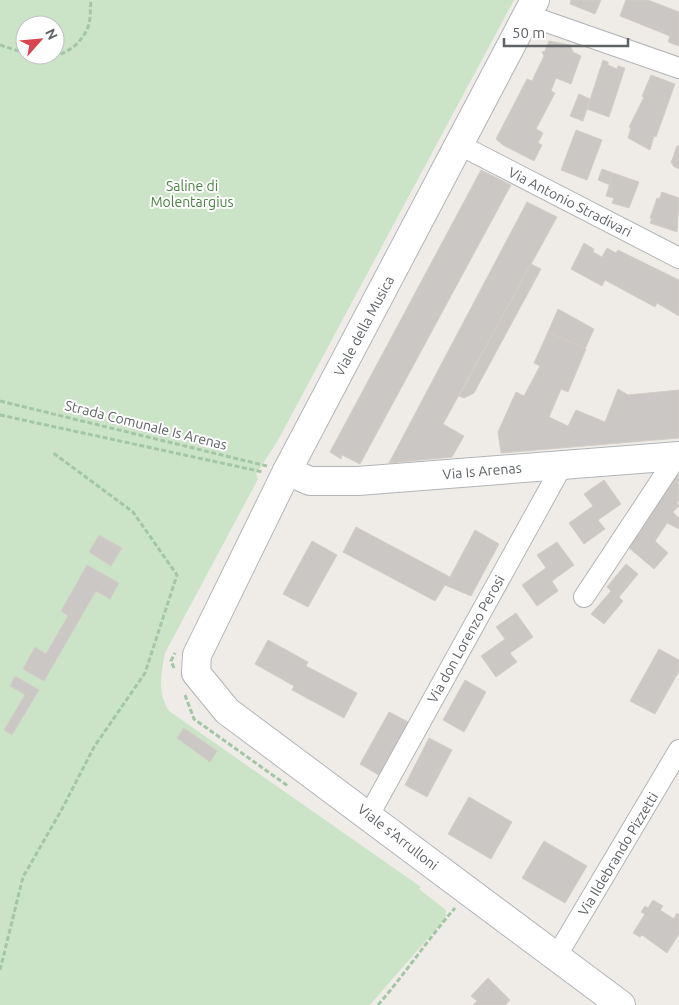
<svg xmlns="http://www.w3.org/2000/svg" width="679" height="1005" viewBox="0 0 679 1005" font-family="Ubuntu,sans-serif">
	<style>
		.green { fill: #cbe4c7; fill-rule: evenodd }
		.building { fill: #cbc7c4; stroke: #d3cdc6 }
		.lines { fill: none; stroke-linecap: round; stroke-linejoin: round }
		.street-casing { stroke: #b2b5b8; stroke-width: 22 }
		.secondary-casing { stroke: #b1b5b8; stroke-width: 30 }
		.path { stroke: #a2c6a6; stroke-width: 3; stroke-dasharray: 5 2.5; stroke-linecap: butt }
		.street { stroke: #fff; stroke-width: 20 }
		.secondary { stroke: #fff; stroke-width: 28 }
		.labels { text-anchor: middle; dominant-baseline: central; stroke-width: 4; stroke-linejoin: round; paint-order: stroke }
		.park-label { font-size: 14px; fill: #47843f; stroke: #fff }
		.street-label { font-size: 14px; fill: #5f6366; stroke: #fff }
	</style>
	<rect width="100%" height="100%" fill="#efece7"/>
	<!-- green -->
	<path class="green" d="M0,0H514L277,442L256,474L258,479L165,653C161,674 157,692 169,711L421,887L419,889L446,910V916L442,922L370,1005H0ZM25,25H55V55H25Z"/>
	<!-- building -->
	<g class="building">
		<polygon points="571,0 601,0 595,14 570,4"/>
		<polygon points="626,0 648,0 679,12 679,46 668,42 670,36 620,16"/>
		<polygon points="549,41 570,45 573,52 581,56 571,84 556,78 551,91 555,93 536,129 543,133 538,143 542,145 534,161 503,145 496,139 527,79 532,81 544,56 542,52 545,51"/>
		<polygon points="603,60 608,62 608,65 617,69 618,66 625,68 609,117 587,109"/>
		<polygon points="651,75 675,84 656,137 654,136 650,150 628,138 631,128 629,127 644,97 642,96"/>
		<polygon points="579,94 590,99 583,121 570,116"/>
		<polygon points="576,130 602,140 587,180 561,170"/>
		<polygon points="677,146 679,146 679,169 673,166 673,164 671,163"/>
		<polygon points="602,169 613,173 610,185 598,180"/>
		<polygon points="481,170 511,185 360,464 342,455 341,459 330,452"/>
		<polygon points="613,173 639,182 629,208 612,203 614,198 606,196"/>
		<polygon points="662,192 679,198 677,232 650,223 652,219 650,218 657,198 659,199"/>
		<polygon points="527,202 557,217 443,424 464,436 452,457 389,463"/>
		<polygon points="584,243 594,249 593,252 602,257 607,248 616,253 618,250 679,280 679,316 657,303 655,307 605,280 602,286 571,269"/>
		<polygon points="531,264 541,269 474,393 464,398 459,396"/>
		<polygon points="558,309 594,329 585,349 548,332"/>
		<polygon points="548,332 586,349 568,392 561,389 549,417 568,426 576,410 605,422 618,389 628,395 679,390 679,438 501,453 498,432 516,392 524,396 540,366 534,363"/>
		<polygon points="678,473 679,500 677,503 679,506 673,512 679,518 679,529 667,523 655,541 668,553 654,569 628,547 642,530 639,528 653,511 651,509 665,493 663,490"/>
		<polygon points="604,480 621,504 598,520 605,529 584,544 569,523 593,506 584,494"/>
		<polygon points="356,527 450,577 475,530 499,544 471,596 445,585 435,601 343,552"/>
		<polygon points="99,535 122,548 111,566 89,552"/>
		<polygon points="312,541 337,555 308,607 283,594"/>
		<polygon points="557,542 574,565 552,581 558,591 537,606 522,585 546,568 537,555"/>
		<polygon points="626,564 638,574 619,597 623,601 604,624 591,614 611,591 607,587"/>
		<polygon points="87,565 119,583 110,599 96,591 44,681 23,669 35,647 46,654 68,616 61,611"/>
		<polygon points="516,613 533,637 510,653 517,662 496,677 481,656 505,639 496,627"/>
		<polygon points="268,640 308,662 306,666 357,693 344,718 292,690 294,686 255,664"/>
		<polygon points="659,649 679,660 679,671 655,714 630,701"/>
		<polygon points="15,676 39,690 12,735 4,730 25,695 10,686"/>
		<polygon points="465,680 486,692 464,732 443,720"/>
		<polygon points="389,712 412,724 382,777 360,764"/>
		<polygon points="184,728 217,751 210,762 177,738"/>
		<polygon points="429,738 452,750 427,797 405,785"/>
		<polygon points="469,797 512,822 491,859 448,834"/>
		<polygon points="544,841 587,866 565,903 522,878"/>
		<polygon points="653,900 663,906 660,910 674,919 677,913 679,915 679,934 667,953 642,935 640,937 633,933 645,914 641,912 645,906 648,908"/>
		<polygon points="488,978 510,1000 505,1005 473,1005 477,1001 471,996"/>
	</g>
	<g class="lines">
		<defs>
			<g id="street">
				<polyline points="527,15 679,68"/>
				<polyline points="460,145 679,258"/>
				<polyline points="584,597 677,456"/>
				<polyline points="369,815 563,464"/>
				<polyline points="556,957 679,750"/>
			</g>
			<g id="secondary">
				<polyline points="535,0 287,471 197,655 196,673 227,711 621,1005"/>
				<polyline points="287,471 310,481 358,481 679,456"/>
			</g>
		</defs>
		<!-- street casing -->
		<use href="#street" class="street-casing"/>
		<!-- secondary casing -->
		<use href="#secondary" class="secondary-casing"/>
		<!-- path -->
		<g class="path">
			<polyline points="0,45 25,53"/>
			<path d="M31,55C54,62 79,50 88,27C91,20 90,8 91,0"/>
			<polyline points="0,401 267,466"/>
			<polyline points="0,415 263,472"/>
			<polyline points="174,668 171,661 175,653"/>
			<polyline points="185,695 194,719 288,786"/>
			<polyline points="0,970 23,877 62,809 94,747 145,673 177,575 133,512 52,452"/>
			<path d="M378,1005C405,974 428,939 455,908"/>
		</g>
		<!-- street -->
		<use href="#street" class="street"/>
		<!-- secondary -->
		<use href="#secondary" class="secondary"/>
	</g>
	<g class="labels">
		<!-- park labels -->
		<g class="park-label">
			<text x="192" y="186">Saline di<tspan x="192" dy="16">Molentargius</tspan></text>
		</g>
		<!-- street labels -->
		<g class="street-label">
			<text transform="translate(570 202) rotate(27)">Via Antonio Stradivari</text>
			<text transform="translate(364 326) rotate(-62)">Viale della Musica</text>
			<text transform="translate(146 425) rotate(14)">Strada Comunale Is Arenas</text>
			<text transform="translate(482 471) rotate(-5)">Via Is Arenas</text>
			<text transform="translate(466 639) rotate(-61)">Via don Lorenzo Perosi</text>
			<text transform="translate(398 837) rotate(38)">Viale s'Arrulloni</text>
			<text transform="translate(618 854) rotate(-59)">Via Ildebrando Pizzetti</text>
		</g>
	</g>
	<!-- north arrow -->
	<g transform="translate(40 40) rotate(63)"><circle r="24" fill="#ffffff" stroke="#bfc1c2"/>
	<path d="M0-4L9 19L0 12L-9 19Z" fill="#d8444f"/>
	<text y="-8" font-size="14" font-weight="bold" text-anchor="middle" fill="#5f6366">N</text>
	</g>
	<!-- scale -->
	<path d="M504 38v8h124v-8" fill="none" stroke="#5f6366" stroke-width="2.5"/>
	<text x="512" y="38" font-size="15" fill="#5f6366" stroke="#ffffff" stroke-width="4" paint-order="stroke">50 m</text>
</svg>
